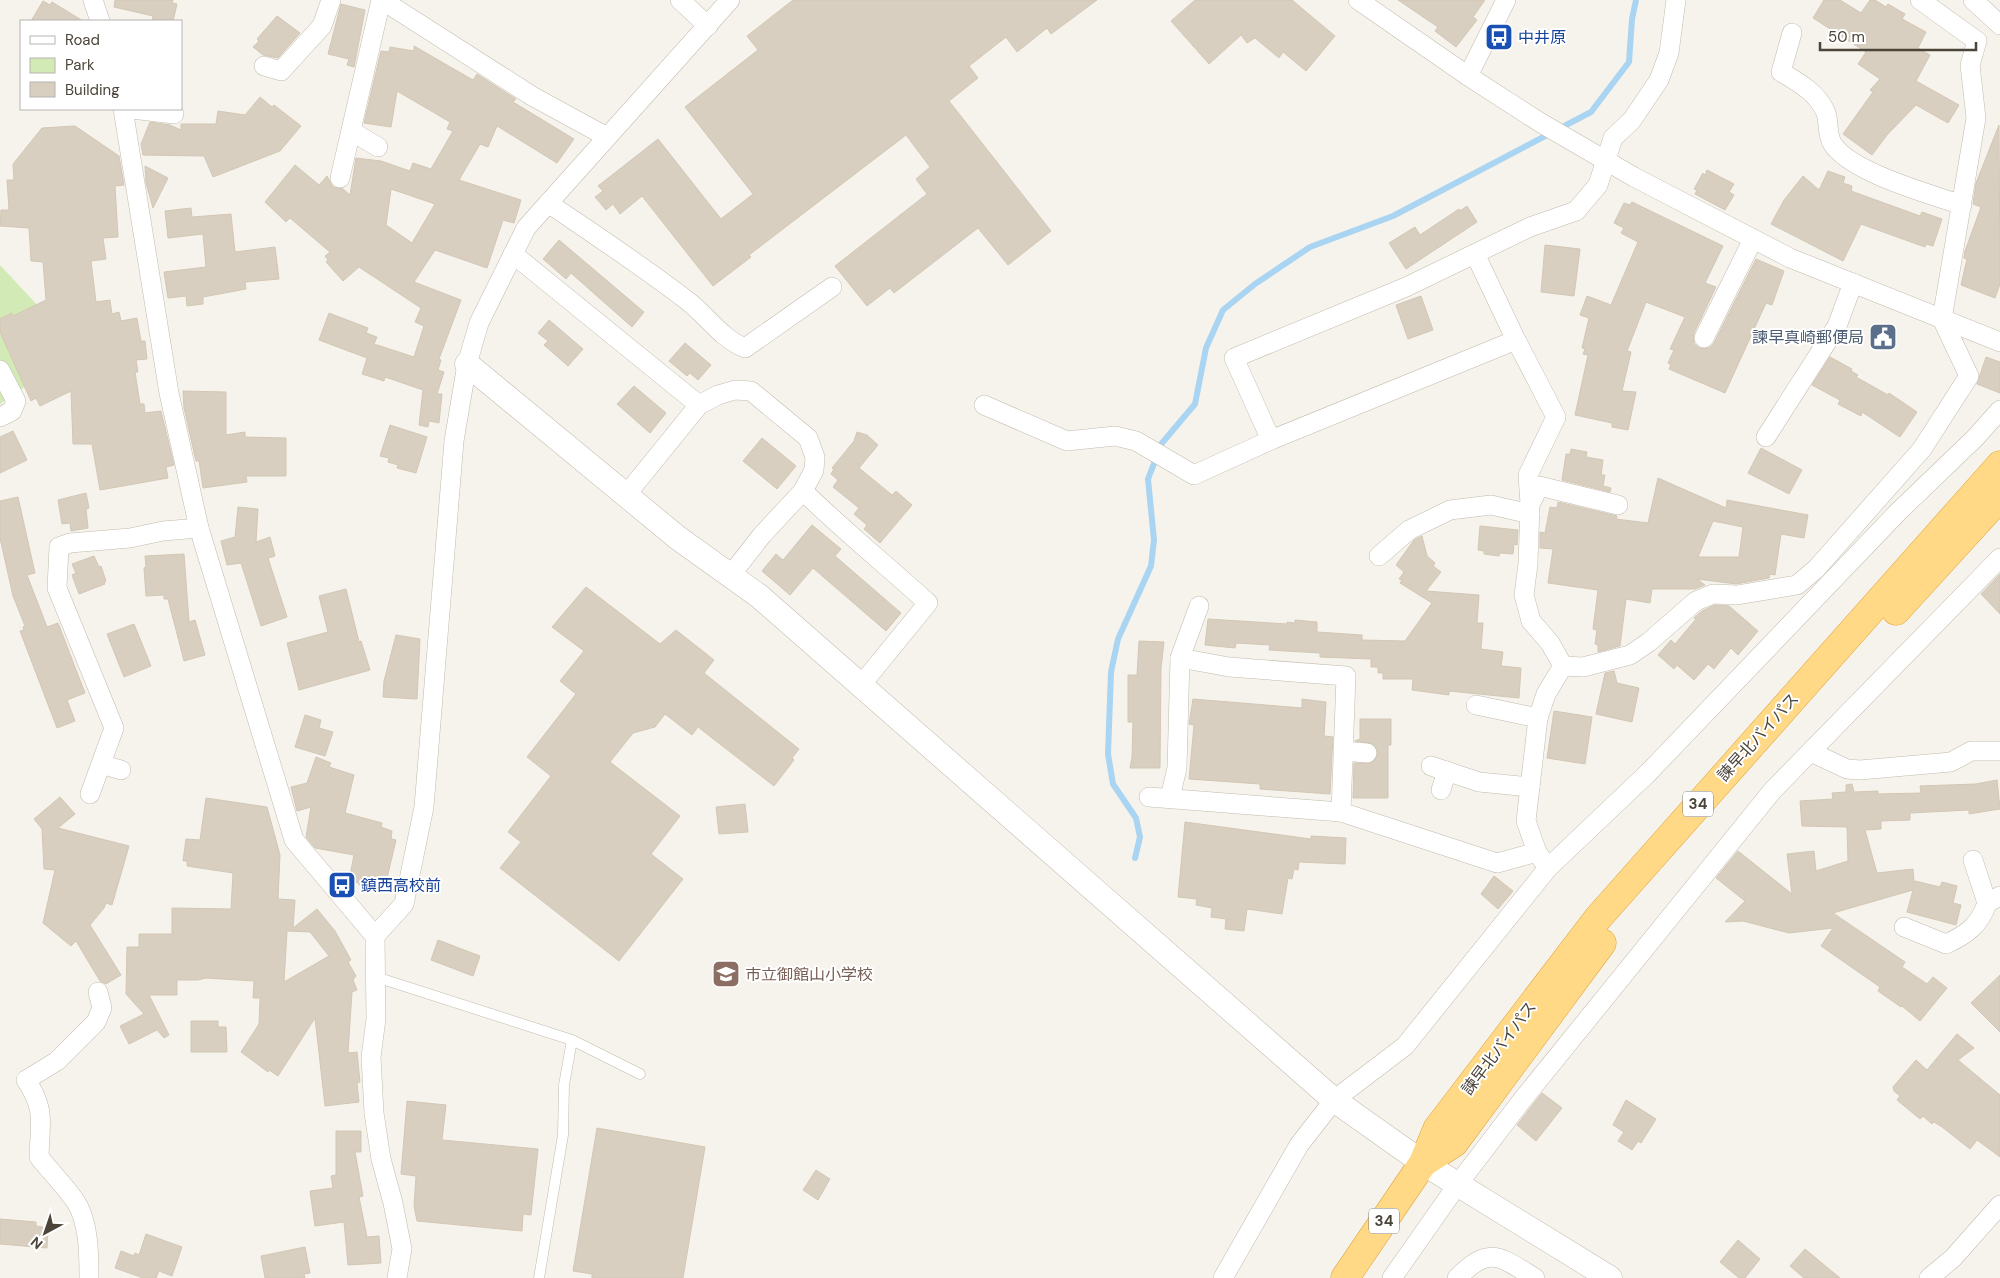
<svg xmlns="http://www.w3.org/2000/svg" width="2000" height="1278" viewBox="0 0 2000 1278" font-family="'DM Sans','Noto Sans JP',sans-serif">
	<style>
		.green { fill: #d2eab5 }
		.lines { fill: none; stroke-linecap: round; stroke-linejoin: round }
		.stream { stroke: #a9d4f2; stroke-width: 6 }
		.building { fill: #d8cfc1; stroke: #d3c7b4; fill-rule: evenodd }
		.service-casing { stroke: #c2bbae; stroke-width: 11 }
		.minor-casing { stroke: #c2bbae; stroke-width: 20 }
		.tertiary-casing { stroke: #c2bbae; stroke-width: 25 }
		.trunk-casing { stroke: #e0a43c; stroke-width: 29 }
		.service { stroke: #fff; stroke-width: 10 }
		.minor { stroke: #fff; stroke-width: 19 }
		.tertiary { stroke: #fff; stroke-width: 24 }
		.trunk { stroke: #ffd985; stroke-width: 28 }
		.labels { text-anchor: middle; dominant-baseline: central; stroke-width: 4; stroke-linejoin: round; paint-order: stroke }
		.shield { fill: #fff; stroke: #817c74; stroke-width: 1 }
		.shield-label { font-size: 15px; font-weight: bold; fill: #4b4439 }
		.transit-label { font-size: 16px; fill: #164399; stroke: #fff; text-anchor: start }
		.service-label { font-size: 16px; fill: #4e5e75; stroke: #fff; text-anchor: end }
		.street-label { font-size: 16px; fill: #4b4439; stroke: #fff }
		.education-label { font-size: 16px; fill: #785e54; stroke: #fff; text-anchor: start }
	</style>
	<rect width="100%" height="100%" fill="#f6f3ec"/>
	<!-- green -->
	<polygon class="green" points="0,265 53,322 42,375 0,404"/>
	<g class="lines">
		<!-- stream -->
		<polyline class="stream" points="1135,858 1140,837 1136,818 1113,784 1108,754 1111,672 1118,639 1151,566 1154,540 1148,479 1162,443 1195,404 1206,348 1223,310 1255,284 1310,247 1393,216 1591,112 1629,62 1632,19 1636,0"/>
	</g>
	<!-- building -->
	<g class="building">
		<polygon points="115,0 173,0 172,3 177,4 173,21 152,21 153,16 114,7"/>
		<polygon points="793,0 1097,0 1051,34 1047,28 1017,52 1006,37 969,66 978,78 949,101 1051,231 1008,265 978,228 894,293 890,288 867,306 835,266 927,194 916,179 930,167 906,135 749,255 751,257 713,286 642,196 620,214 613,204 606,210 595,197 603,191 598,186 658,139 721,219 753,194 685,107 758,50 747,36"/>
		<polygon points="1195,0 1292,0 1335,36 1306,71 1283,52 1279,58 1255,38 1247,43 1241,35 1209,64 1171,21"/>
		<polygon points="1398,0 1485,0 1473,17 1477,20 1456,47 1435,31 1438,27"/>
		<polygon points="1824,0 1840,0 1861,13 1870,0 1875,0 1886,7 1888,4 1905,14 1902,19 1926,32 1918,48 1930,55 1916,81 1959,105 1948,123 1916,105 1887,135 1872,155 1843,134 1873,92 1870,90 1880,79 1858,64 1866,52 1813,18"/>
		<polygon points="43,1 50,5 52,2 83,21 31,21"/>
		<polygon points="341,4 365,10 354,67 347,65 349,59 328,54"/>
		<polygon points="277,16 300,33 278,58 263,55 253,47 259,41 257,39"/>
		<path d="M414,46L473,80L477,74L516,99L513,102L574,139L557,163L497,126L488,147L480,144L459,180L521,200L514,223L503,220L487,268L435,250L414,282L461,300L439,359L441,360L438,370L444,372L437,394H442L439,423L429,421L428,427L419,425L423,390L385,377L384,381L362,374L367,358L319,340L329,313L368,328L366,333L377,337L374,344L414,357L424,326L415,322L421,308L359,267L343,281L326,262L328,260L325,256L330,252L290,218L286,222L265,202L295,165L319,185L327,176L333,187L343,189L350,195L356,158L381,161L410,171L413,163L431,169L453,131L447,129L450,122L397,91L391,127L364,123L381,51L389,52L390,47L414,51ZM391,189L435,204L412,243L386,225Z"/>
		<polygon points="260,97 272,107 274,105 301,126 280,151 213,177 204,156 143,155 141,144 150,122 170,125 181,130 181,124 216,124 218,111 245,115"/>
		<polygon points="1999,125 2000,284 1995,298 1961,285 1967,259 1964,258 1965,251 1981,207 1973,204 1976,183"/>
		<polygon points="75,126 119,156 124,185 115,186 118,237 103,238 106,259 91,261 96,302 110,300 112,314 119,312 121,321 137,318 141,341 145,341 147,359 136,360 138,372 135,372 140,404 144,404 145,413 161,411 174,465 166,467 168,478 100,490 92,444 73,444 71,391 40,406 36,398 31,401 0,332 0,319 12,313 13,316 46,300 43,262 31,261 29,228 0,226 1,210 9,210 7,180 14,180 13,164 42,128"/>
		<polygon points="145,166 168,178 153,208 146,183"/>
		<polygon points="1707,170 1734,184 1729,192 1734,195 1725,210 1695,194 1697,190 1694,189 1703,173 1705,175"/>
		<polygon points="1828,171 1845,177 1843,183 1852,186 1851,191 1920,216 1922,212 1942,219 1933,246 1926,244 1925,247 1861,224 1843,261 1771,224 1784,200 1803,176 1819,190"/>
		<polygon points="1632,202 1723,246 1705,283 1716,287 1694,333 1694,344 1699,348 1710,348 1714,343 1756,259 1784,271 1772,305 1766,303 1725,393 1669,369 1671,365 1668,363 1674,350 1670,349 1685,317 1646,302 1627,351 1631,352 1622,391 1636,392 1628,430 1612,427 1612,423 1575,415 1588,355 1583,354 1585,349 1582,348 1589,318 1580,315 1587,296 1611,305 1638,242 1621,233 1624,228 1614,223 1624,203 1630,205"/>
		<polygon points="1467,206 1477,222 1406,269 1389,243 1415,227 1420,235 1459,209 1460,211"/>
		<polygon points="191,208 192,217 231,214 235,252 275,247 279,279 245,282 246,289 203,297 203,304 187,306 186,296 168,298 164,272 206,267 203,234 168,238 165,211"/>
		<polygon points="559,240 644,312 632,327 571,273 566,279 543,259"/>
		<polygon points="1545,245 1580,249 1574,296 1541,292"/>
		<polygon points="1421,296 1433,330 1408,339 1396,305"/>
		<polygon points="549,320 583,349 568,366 544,345 548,341 538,333"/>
		<polygon points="685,343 711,365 698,380 690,373 687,376 669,361"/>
		<polygon points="1830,357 1852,369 1851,371 1858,375 1856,377 1888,395 1889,393 1917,412 1900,437 1862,412 1861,416 1838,404 1840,400 1812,385"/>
		<polygon points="1986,357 2000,362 2000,393 1977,384"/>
		<polygon points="634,386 666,413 650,433 617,404"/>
		<polygon points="183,391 226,392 226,435 245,432 245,437 286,438 286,476 246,476 247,482 203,488 199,461 196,461 184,408"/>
		<polygon points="390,425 427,437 416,473 397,468 398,465 388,462 389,458 380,456"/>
		<polygon points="13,431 27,460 0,473 0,437"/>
		<polygon points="857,432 867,435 878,445 859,468 892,495 896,491 912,505 880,543 864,529 867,525 854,514 859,508 833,487 838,480 831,474 834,469 832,468 854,441"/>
		<polygon points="762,438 796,466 777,489 743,461"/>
		<polygon points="1761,448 1802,470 1789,494 1748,473"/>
		<polygon points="1571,449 1587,452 1586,457 1603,460 1601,475 1605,475 1603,486 1611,488 1610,492 1562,480 1566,454 1570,454"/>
		<path d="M1658,478L1726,508L1727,500L1808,515L1804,538L1781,534L1775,575L1770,574L1769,578L1736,584L1697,579L1705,585L1695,589H1652L1650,603L1626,599L1620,646L1598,652V645L1595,644L1597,630L1593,629L1598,590L1548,583L1553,549L1540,548V532L1545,533L1550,507L1557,508L1558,502L1617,516L1616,519L1648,523ZM1713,521L1743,527L1739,557H1698Z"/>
		<polygon points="86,493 89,508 86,509 88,528 71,531 70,523 62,524 58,500"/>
		<polygon points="18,497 35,573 27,575 47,627 58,623 85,693 67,700 75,721 57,728 20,631 24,630 23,627 25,626 13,596 0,538 0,501"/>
		<polygon points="238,507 258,509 256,542 270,537 275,556 268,558 287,617 261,626 241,563 227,565 221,541 235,537"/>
		<polygon points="812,525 841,549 835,556 901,613 886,631 813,568 790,595 762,571 776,554 783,560"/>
		<polygon points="1480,526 1518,530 1517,545 1514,544 1513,554 1500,553 1499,556 1484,554 1484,551 1478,550"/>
		<polygon points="1422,536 1427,556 1435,563 1433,566 1441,572 1426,591 1479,595 1477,623 1483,623 1481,649 1503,652 1501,666 1521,668 1519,698 1449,691 1449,695 1412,690 1413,679 1383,679 1383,673 1378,673 1378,667 1371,667 1371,659 1320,657 1320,653 1269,650 1270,645 1236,643 1235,648 1205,645 1208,619 1287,624 1287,622 1295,623 1295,620 1317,622 1317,632 1362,635 1362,640 1405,641 1432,603 1400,583 1402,580 1399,579 1404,572 1396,565 1414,540"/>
		<polygon points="184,554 189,622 195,620 205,655 184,661 168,599 164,599 164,595 146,596 144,568 146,567 145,556"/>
		<polygon points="94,556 99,567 101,566 106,581 104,582 105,584 79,594 72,575 76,573 72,564"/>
		<polygon points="2000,574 2000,614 1981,594"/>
		<polygon points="586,587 660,644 676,630 714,660 704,673 799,749 792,758 794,760 774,786 698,727 692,735 665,714 655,727 633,733 610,762 680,816 651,854 683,879 619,961 500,868 521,842 508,832 551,776 527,757 576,694 560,681 584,651 552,627"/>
		<polygon points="346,589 359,642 361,641 370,670 299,690 287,643 328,632 319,596"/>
		<polygon points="1715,605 1729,606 1758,631 1738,655 1731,648 1714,669 1708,664 1694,680 1677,665 1674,669 1658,655 1671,640 1675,644 1696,619 1694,618 1702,611"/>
		<polygon points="134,624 151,666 124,677 107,634"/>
		<polygon points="396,635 420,639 417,699 383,697 384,681"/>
		<polygon points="1139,641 1164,642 1161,668 1160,768 1130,768 1132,757 1133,722 1128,722 1128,675 1137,675"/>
		<polygon points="1614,671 1617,683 1639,688 1632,722 1596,714 1605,673"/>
		<polygon points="1193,699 1302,708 1302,699 1326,702 1324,736 1333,737 1330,794 1260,789 1260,784 1189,779 1194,725 1189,724"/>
		<polygon points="1554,711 1592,717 1585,764 1547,758"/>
		<polygon points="305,715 321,720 319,728 333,732 325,756 295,747"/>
		<polygon points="1360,719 1391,719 1391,745 1388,745 1388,798 1353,798 1354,763 1371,763 1378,754 1373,744 1355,741 1360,739"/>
		<polygon points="316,757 331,763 329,767 354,775 345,813 382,823 381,827 392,831 391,839 396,840 384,891 359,885 359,883 349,880 354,855 315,848 306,837 311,807 297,811 291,787 307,783"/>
		<polygon points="1997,780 2000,809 1969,814 1969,810 1910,813 1910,820 1881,821 1881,829 1865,830 1877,873 1913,869 1914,883 1915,881 1940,887 1942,882 1957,886 1953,903 1961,905 1956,925 1907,912 1913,890 1833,913 1905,962 1902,967 1927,984 1933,977 1947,988 1920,1021 1902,1006 1901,1007 1878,991 1880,987 1821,946 1833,928 1789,933 1743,921 1725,922 1745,901 1716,878 1738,851 1792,894 1787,854 1814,851 1816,871 1848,861 1847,827 1802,826 1800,801 1833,799 1832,793 1846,792 1846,785 1852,784 1854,792 1878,791 1878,794 1921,793 1920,786 1976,784"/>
		<polygon points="60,797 75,814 58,828 129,846 112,905 106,903 104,908 90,925 121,975 106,984 100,981 76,941 71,946 43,923 55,870 44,869 42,829 34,819"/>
		<path d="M206,798L267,807L280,855L278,899L295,900L293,928L317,909L335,931L351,960L348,962L356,976L353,980L357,990L352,992L348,1053L357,1052L360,1082L357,1083L359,1102L325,1106L315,1018L278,1076L269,1070L268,1072L241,1052L259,1024L260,998H253L254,981L206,978L198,980H177V995H149L169,1035L164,1038L157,1030L129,1044L120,1026L144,1014L126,994L127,947H139V934H172V908L231,909L233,873L187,866V861H183L186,839L200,840ZM287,931L310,932L329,956L284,982Z"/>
		<polygon points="745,804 748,832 719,834 716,807"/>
		<polygon points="1185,822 1311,839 1311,836 1346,838 1345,864 1299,862 1298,870 1294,869 1292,879 1288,878 1282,914 1247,909 1244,931 1225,929 1226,919 1211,917 1212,908 1196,905 1197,899 1178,897"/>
		<polygon points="1494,876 1513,891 1498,909 1481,894"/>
		<polygon points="438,940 480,956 473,976 431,960"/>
		<polygon points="2000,975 2000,1032 1971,1003"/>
		<polygon points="191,1021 218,1021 218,1027 226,1027 227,1052 191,1052"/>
		<polygon points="1957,1034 1974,1048 1958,1060 2000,1095 2000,1157 1977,1140 1970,1149 1942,1127 1934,1122 1932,1124 1923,1116 1920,1119 1897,1100 1900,1096 1894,1091 1893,1087 1916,1060 1927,1070"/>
		<polygon points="1542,1093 1562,1108 1536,1141 1517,1125"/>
		<polygon points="1626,1100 1656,1119 1641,1143 1638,1141 1632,1150 1618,1141 1624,1132 1613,1125"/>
		<polygon points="407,1101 446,1105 442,1140 538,1149 531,1215 523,1214 522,1231 417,1221 414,1206 416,1176 401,1174"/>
		<polygon points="597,1128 705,1147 683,1278 592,1278 592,1274 573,1271"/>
		<polygon points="336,1131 361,1131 361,1152 355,1152 363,1196 359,1197 367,1237 379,1236 381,1263 348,1265 344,1222 315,1226 310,1191 333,1188 331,1176 336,1175"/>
		<polygon points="816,1170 830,1179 818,1200 803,1190"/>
		<polygon points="0,1219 36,1222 36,1226 48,1228 47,1248 0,1244"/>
		<polygon points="146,1234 182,1247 172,1276 159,1271 156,1278 143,1278 115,1268 121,1251 134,1256 135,1253 139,1255"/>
		<polygon points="1738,1240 1760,1259 1745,1278 1739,1278 1720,1262"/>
		<polygon points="305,1247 310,1273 304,1274 305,1278 265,1278 261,1256"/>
		<polygon points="1805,1249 1840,1278 1804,1278 1790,1266"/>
	</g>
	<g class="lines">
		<defs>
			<g id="service">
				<polyline points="376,977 572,1040 640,1074"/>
				<polyline points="539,1278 563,1135 564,1085 572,1040"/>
			</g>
			<g id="minor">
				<polyline points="93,0 100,21"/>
				<polyline points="382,0 532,96 607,137"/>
				<polyline points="680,0 708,26"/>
				<polyline points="1358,0 1468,76 1541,123 1634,177 1790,258 2000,342"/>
				<polyline points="1973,0 2000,25"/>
				<path d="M1792,33L1781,72C1798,82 1818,93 1826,113C1829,122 1827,134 1832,143C1849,172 1930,194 1962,205"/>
				<polyline points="264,66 281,71 322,26 331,0"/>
				<polyline points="1468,76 1506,0"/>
				<polyline points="123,109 169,393 199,528 294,840 375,936 376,1019 371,1057 374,1113 381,1159 393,1203 402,1249 397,1278"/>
				<polyline points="132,109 174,114"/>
				<polyline points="351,131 378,147"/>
				<polyline points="340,178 381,0"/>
				<path d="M548,203C595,235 644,267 689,302C708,317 722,339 745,348L832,287"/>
				<polyline points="513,254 699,405"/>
				<polyline points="1475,254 1516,340 1271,440 1234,358 1406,287 1530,227 1576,211 1598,185 1613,138 1632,120 1659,80 1669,53 1676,0"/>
				<polyline points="1704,338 1753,239"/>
				<polyline points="1516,340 1556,417 1528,475 1530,504"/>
				<polyline points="0,370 16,401 12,411 0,417"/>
				<polyline points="984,405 1067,441 1115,436 1136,441 1194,475 1271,440"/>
				<polyline points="1766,437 1837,326 1853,283"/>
				<polyline points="626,495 699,405 718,395 735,390 751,391 808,438 815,457 814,470 803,491"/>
				<polyline points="1379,556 1409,530 1450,510 1491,505 1530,514"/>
				<path d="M730,576L762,535L803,491C843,530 886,565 928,603L861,685"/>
				<polyline points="1180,658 1229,667 1346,676 1341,812"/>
				<polyline points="1563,666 1583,667 1630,655 1649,642 1696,601 1713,594 1737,595 1797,585 1816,569 1922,449 1969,376 1942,319 1976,118 1970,65 1977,41 1920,0"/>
				<polyline points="1476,705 1538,718"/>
				<polyline points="1343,751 1367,753"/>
				<polyline points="1811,752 1847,769 1860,770 1951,762 1971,751 2000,751"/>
				<polyline points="101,764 121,770"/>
				<polyline points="1431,766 1479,782 1530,787"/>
				<polyline points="1441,790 1447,771"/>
				<polyline points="90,794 114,728 57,588 59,547 70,543 130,538 163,531 199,528"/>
				<polyline points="1149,797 1341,812 1497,863 1537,852 1543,861"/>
				<polyline points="1170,798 1177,768 1180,658 1199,606"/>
				<polyline points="1537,852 1526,821 1538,718 1546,694 1563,666 1550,643 1531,621 1524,595 1528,564 1530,505 1539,486 1618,505"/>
				<polyline points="1973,860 1987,903 2000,896"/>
				<path d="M1904,927L1946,944C1966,935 1980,925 1987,903"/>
				<polyline points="375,936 404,904 424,807 454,441 467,364 479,323 526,228 730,0"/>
				<path d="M89,1278C89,1254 89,1223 76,1202C65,1186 51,1172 39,1157C40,1123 46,1110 26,1080L57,1061L96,1022L102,1008L98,992"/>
				<polyline points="1223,1278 1299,1145 1334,1100 1405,1046 1548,868 1648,773 1898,512 1975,438 2000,410"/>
				<polyline points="1392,1278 1458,1184 1523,1099 1773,790 2000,558"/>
				<path d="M1457,1278C1490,1245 1499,1256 1535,1278"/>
				<polyline points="1929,1278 1953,1258 2000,1205"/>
			</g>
			<polyline id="tertiary" points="467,364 678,538 759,596 1334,1100 1423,1163 1610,1278"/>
			<g id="trunk">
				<polyline points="1896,611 2000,497"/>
				<polyline points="1423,1163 1454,1143 1602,943"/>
				<polyline points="1345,1278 1423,1163 1437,1129 1598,918 2000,465"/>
			</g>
		</defs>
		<!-- service casing -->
		<use href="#service" class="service-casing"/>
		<!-- minor casing -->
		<use href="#minor" class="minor-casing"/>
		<!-- tertiary casing -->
		<use href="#tertiary" class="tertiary-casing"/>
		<!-- trunk casing -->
		<use href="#trunk" class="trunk-casing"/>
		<!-- service -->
		<use href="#service" class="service"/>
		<!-- minor -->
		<use href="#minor" class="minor"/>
		<!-- tertiary -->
		<use href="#tertiary" class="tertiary"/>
		<!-- trunk -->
		<use href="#trunk" class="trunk"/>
	</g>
	<!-- icons -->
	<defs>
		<symbol id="bus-square" viewBox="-11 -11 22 22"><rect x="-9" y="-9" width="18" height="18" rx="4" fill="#1a4fb4" stroke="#fff"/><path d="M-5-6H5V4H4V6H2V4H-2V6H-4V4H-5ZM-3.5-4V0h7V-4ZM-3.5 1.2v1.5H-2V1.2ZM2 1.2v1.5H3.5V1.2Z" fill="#fff"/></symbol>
		<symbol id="civic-square" viewBox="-11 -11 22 22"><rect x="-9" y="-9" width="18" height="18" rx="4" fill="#5c6f8a" stroke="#fff"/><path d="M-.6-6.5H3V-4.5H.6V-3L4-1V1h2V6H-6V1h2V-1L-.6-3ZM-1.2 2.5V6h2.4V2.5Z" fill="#fff"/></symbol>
		<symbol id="school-square" viewBox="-11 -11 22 22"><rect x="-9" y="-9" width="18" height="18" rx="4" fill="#8d6e63" stroke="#fff"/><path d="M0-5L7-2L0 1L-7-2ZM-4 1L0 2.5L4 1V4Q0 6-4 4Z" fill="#fff"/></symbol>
	</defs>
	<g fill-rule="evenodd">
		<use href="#bus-square" x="1483" y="21" width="32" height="32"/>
		<use href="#civic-square" x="1867" y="321" width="32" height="32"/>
		<use href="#bus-square" x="326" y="869" width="32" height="32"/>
		<use href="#school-square" x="710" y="958" width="32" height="32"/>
	</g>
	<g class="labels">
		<!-- shield labels -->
		<g class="shield">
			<rect x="1683" y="791.5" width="30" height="25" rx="4"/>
			<rect x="1369" y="1208.5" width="30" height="25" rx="4"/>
		</g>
		<g class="shield-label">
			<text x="1698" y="804">34</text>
			<text x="1384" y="1221">34</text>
		</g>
		<!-- transit labels -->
		<g class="transit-label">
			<text x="1518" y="37">中井原</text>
			<text x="361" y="885">鎮西高校前</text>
		</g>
		<!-- service labels -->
		<g class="service-label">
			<text x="1864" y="337">諫早真崎郵便局</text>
		</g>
		<!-- street labels -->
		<g class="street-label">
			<text transform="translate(1758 737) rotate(-48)">諫早北バイパス</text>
			<text transform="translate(1499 1048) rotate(-53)">諫早北バイパス</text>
		</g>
		<!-- education labels -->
		<g class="education-label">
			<text x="745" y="974">市立御館山小学校</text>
		</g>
	</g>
	<!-- legend -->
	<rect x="20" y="20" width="162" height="90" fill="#ffffff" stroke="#b7b4b0"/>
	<rect x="30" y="36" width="25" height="8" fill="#ffffff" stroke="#b7b4b0"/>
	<text x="65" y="45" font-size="15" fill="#4b4439">Road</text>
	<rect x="30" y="58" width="25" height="15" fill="#d2eab5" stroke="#b7b4b0"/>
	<text x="65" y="70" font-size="15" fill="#4b4439">Park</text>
	<rect x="30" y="82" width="25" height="15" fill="#d8cfc1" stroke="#b7b4b0"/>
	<text x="65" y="95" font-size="15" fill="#4b4439">Building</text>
	<!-- north arrow -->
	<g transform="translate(45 1233) rotate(220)" stroke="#ffffff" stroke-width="4" paint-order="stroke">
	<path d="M0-4L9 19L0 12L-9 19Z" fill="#4b4439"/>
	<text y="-8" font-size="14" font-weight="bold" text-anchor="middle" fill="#4b4439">N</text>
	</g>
	<!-- scale -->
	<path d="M1820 42v8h156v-8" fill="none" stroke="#4b4439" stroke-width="2.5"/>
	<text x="1828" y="42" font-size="15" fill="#4b4439" stroke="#ffffff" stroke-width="4" paint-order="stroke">50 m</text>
</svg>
